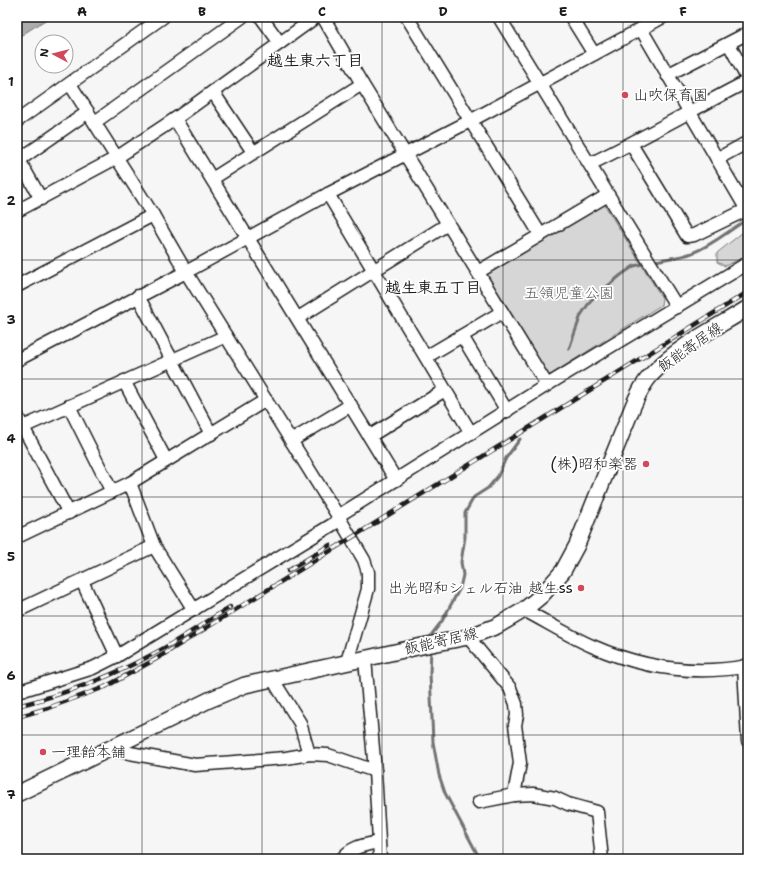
<svg xmlns="http://www.w3.org/2000/svg" width="765" height="876" viewBox="0 0 765 876" font-family="'Shantell Sans','Klee One',sans-serif">
	<style>
		.green { fill: #d6d6d6; stroke: #797979 }
		.water { fill: #acacac; stroke: #727272 }
		.lines { fill: none; stroke-linecap: round; stroke-linejoin: round }
		.stream { stroke: #727272; stroke-width: 3 }
		.minor-casing { stroke: #1c1c1c; stroke-width: 15 }
		.major-casing { stroke: #1c1c1c; stroke-width: 18 }
		.minor { stroke: #fff; stroke-width: 12 }
		.major { stroke: #fff; stroke-width: 15 }
		.rail-casing { stroke: #1c1c1c; stroke-width: 4.5 }
		.rail { stroke: #fff; stroke-width: 3; stroke-dasharray: 9; stroke-linecap: butt }
		.grid { fill: none; stroke: #1c1c1c; stroke-width: 1; stroke-opacity: 0.55 }
		.poi-dot { fill: #d1495b; stroke: #fff; stroke-width: 1.5 }
		.labels { text-anchor: middle; dominant-baseline: central; stroke-width: 3.5; stroke-linejoin: round; paint-order: stroke }
		.poi-label { font-size: 15px; fill: #1c1c1c; stroke: #fff; text-anchor: start }
		.park-label { font-size: 15px; fill: #5d5d5d; stroke: #fff }
		.street-label { font-size: 15px; fill: #1c1c1c; stroke: #fff }
		.neighbourhood-label { font-size: 16px; font-weight: bold; fill: #1c1c1c; stroke: #fff }
		.neatline { fill: none; stroke: #1c1c1c; stroke-width: 1.5 }
		.grid-label { font-size: 13px; text-anchor: middle; font-weight: bold; fill: #1c1c1c }
	</style>
	<rect width="100%" height="100%" fill="#f6f6f6"/>
	<filter id="ink" filterUnits="userSpaceOnUse"><feTurbulence type="fractalNoise" baseFrequency=".025" numOctaves="2"/><feDisplacementMap in="SourceGraphic" scale="8" xChannelSelector="R" yChannelSelector="G"/><feConvolveMatrix kernelMatrix="1 2 1 2 8 2 1 2 1" color-interpolation-filters="sRGB"/></filter>
	<g filter="url(#ink)">
		<!-- green -->
		<g class="green">
			<polygon points="601,204 604,204 662,298 661,305 550,375 546,374 487,277 488,274"/>
			<polygon points="748,228 748,255 725,266 717,262 717,253"/>
		</g>
		<!-- water -->
		<path class="water" d="M27,17H50L17,38C17,26 17,24 27,17Z"/>
		<g class="lines">
			<!-- stream -->
			<g class="stream">
				<path d="M652,262C665,258 680,258 692,253C713,245 729,230 748,219"/>
				<polyline points="569,349 581,315 591,300 621,275 634,266 647,263"/>
				<polyline points="432,640 432,634 442,621 460,588 463,575 461,562 465,537 465,513 474,497 488,488 498,476 506,458 520,439"/>
				<polyline points="431,649 430,673 433,742 439,775 445,793 480,859"/>
			</g>
			<defs>
				<g id="minor">
					<polyline points="261,17 280,43"/>
					<polyline points="323,17 362,84 547,385"/>
					<polyline points="407,17 540,234"/>
					<polyline points="499,17 677,307"/>
					<polyline points="571,17 594,54"/>
					<polyline points="641,29 747,210"/>
					<polyline points="729,44 748,80"/>
					<polyline points="667,75 748,33"/>
					<polyline points="70,84 153,215 186,272 338,516 364,560 368,572 368,589 347,662"/>
					<polyline points="213,92 253,152"/>
					<polyline points="175,119 396,480"/>
					<polyline points="17,121 163,17"/>
					<polyline points="95,122 242,17"/>
					<polyline points="631,144 687,236 694,235 748,209"/>
					<polyline points="717,159 748,142"/>
					<path d="M590,164C644,138 695,108 748,81"/>
					<polyline points="212,179 362,84"/>
					<polyline points="328,194 471,433"/>
					<polyline points="41,199 19,160 88,112"/>
					<polyline points="17,211 116,158 175,119 316,17"/>
					<polyline points="478,272 608,195"/>
					<polyline points="17,286 153,215"/>
					<polyline points="138,296 211,434"/>
					<polyline points="298,318 448,224"/>
					<polyline points="462,336 507,411"/>
					<polyline points="426,357 502,312"/>
					<polyline points="17,360 186,272 328,194 470,121 663,17"/>
					<polyline points="124,381 166,460"/>
					<polyline points="69,406 112,492"/>
					<polyline points="17,416 69,513"/>
					<polyline points="23,427 226,336"/>
					<polyline points="370,436 445,390"/>
					<polyline points="291,441 351,405"/>
					<polyline points="130,483 154,546 194,610"/>
					<polyline points="338,516 547,385 748,263"/>
					<polyline points="17,537 130,483 266,400"/>
					<polyline points="82,581 117,656"/>
					<path d="M524,610C547,622 569,636 592,646C642,668 694,676 748,666"/>
					<polyline points="17,611 154,546"/>
					<polyline points="468,637 510,688 516,704 517,715 515,725 520,763 514,795"/>
					<polyline points="365,659 375,771 380,859"/>
					<polyline points="744,666 748,741"/>
					<polyline points="273,679 278,688 300,723 309,754"/>
					<polyline points="17,692 93,668 117,656 340,520"/>
					<polyline points="108,749 195,765 286,758 309,754 328,755 375,771"/>
					<polyline points="479,802 514,795 533,794 555,798 568,804 597,812 602,859"/>
					<path d="M342,859C351,847 364,845 378,842"/>
				</g>
				<path id="major" d="M17,794L209,700L245,685L422,646L468,637L497,626L524,610L542,595L563,571L577,545L633,406C638,395 643,383 652,374C678,346 716,328 748,308"/>
			</defs>
			<!-- minor casing -->
			<use href="#minor" class="minor-casing"/>
			<!-- major casing -->
			<use href="#major" class="major-casing"/>
			<!-- minor -->
			<use href="#minor" class="minor"/>
			<!-- major -->
			<use href="#major" class="major"/>
			<defs>
				<g id="rail">
					<polyline points="288,571 330,545"/>
					<path d="M17,706C66,694 113,676 157,652C182,638 206,622 230,607"/>
					<polyline points="17,717 48,708 105,687 156,659 748,292"/>
				</g>
			</defs>
			<!-- rail casing -->
			<use href="#rail" class="rail-casing"/>
			<!-- rail -->
			<use href="#rail" class="rail"/>
		</g>
	</g>
	<!-- grid -->
	<path class="grid" d="M142,17V859M262,17V859M382,17V859M503,17V859M623,17V859M17,141H748M17,260H748M17,379H748M17,497H748M17,616H748M17,735H748"/>
	<!-- markers -->
	<g class="poi-dot">
		<circle cx="625" cy="95" r="4"/>
		<circle cx="646" cy="464" r="4"/>
		<circle cx="581" cy="588" r="4"/>
		<circle cx="43" cy="752" r="4"/>
	</g>
	<g class="labels">
		<!-- poi labels -->
		<g class="poi-label">
			<text x="633" y="95">山吹保育園</text>
			<text x="638" y="464" text-anchor="end">(株)昭和楽器</text>
			<text x="573" y="588" text-anchor="end">出光昭和シェル石油 越生ss</text>
			<text x="51" y="752">一理飴本舗</text>
		</g>
		<!-- park labels -->
		<g class="park-label">
			<text x="569" y="293">五領児童公園</text>
		</g>
		<!-- street labels -->
		<g class="street-label">
			<text transform="translate(690 347) rotate(-35)">飯能寄居線</text>
			<text transform="translate(441 641) rotate(-13)">飯能寄居線</text>
		</g>
		<!-- neighbourhood labels -->
		<g class="neighbourhood-label">
			<text x="315" y="60">越生東六丁目</text>
			<text x="433" y="287">越生東五丁目</text>
		</g>
	</g>
	<!-- margin -->
	<rect width="765" height="876" fill="none" stroke="#fff" stroke-width="44"/>
	<!-- north arrow -->
	<g transform="translate(54 54) rotate(277)"><circle r="19" fill="#ffffff" stroke="#a4a4a4"/>
	<path d="M0-3L7 15L0 10L-7 15Z" fill="#d1495b"/>
	<text y="-6" font-size="11" font-weight="bold" text-anchor="middle" fill="#1c1c1c">N</text>
	</g>
	<rect x="22" y="22" width="721" height="832" class="neatline"/>
	<g class="grid-label">
		<text x="82" y="16">A</text>
		<text x="202" y="16">B</text>
		<text x="322" y="16">C</text>
		<text x="443" y="16">D</text>
		<text x="563" y="16">E</text>
		<text x="683" y="16">F</text>
		<text x="11" y="86">1</text>
		<text x="11" y="205">2</text>
		<text x="11" y="324">3</text>
		<text x="11" y="443">4</text>
		<text x="11" y="561">5</text>
		<text x="11" y="680">6</text>
		<text x="11" y="799">7</text>
	</g>
</svg>
